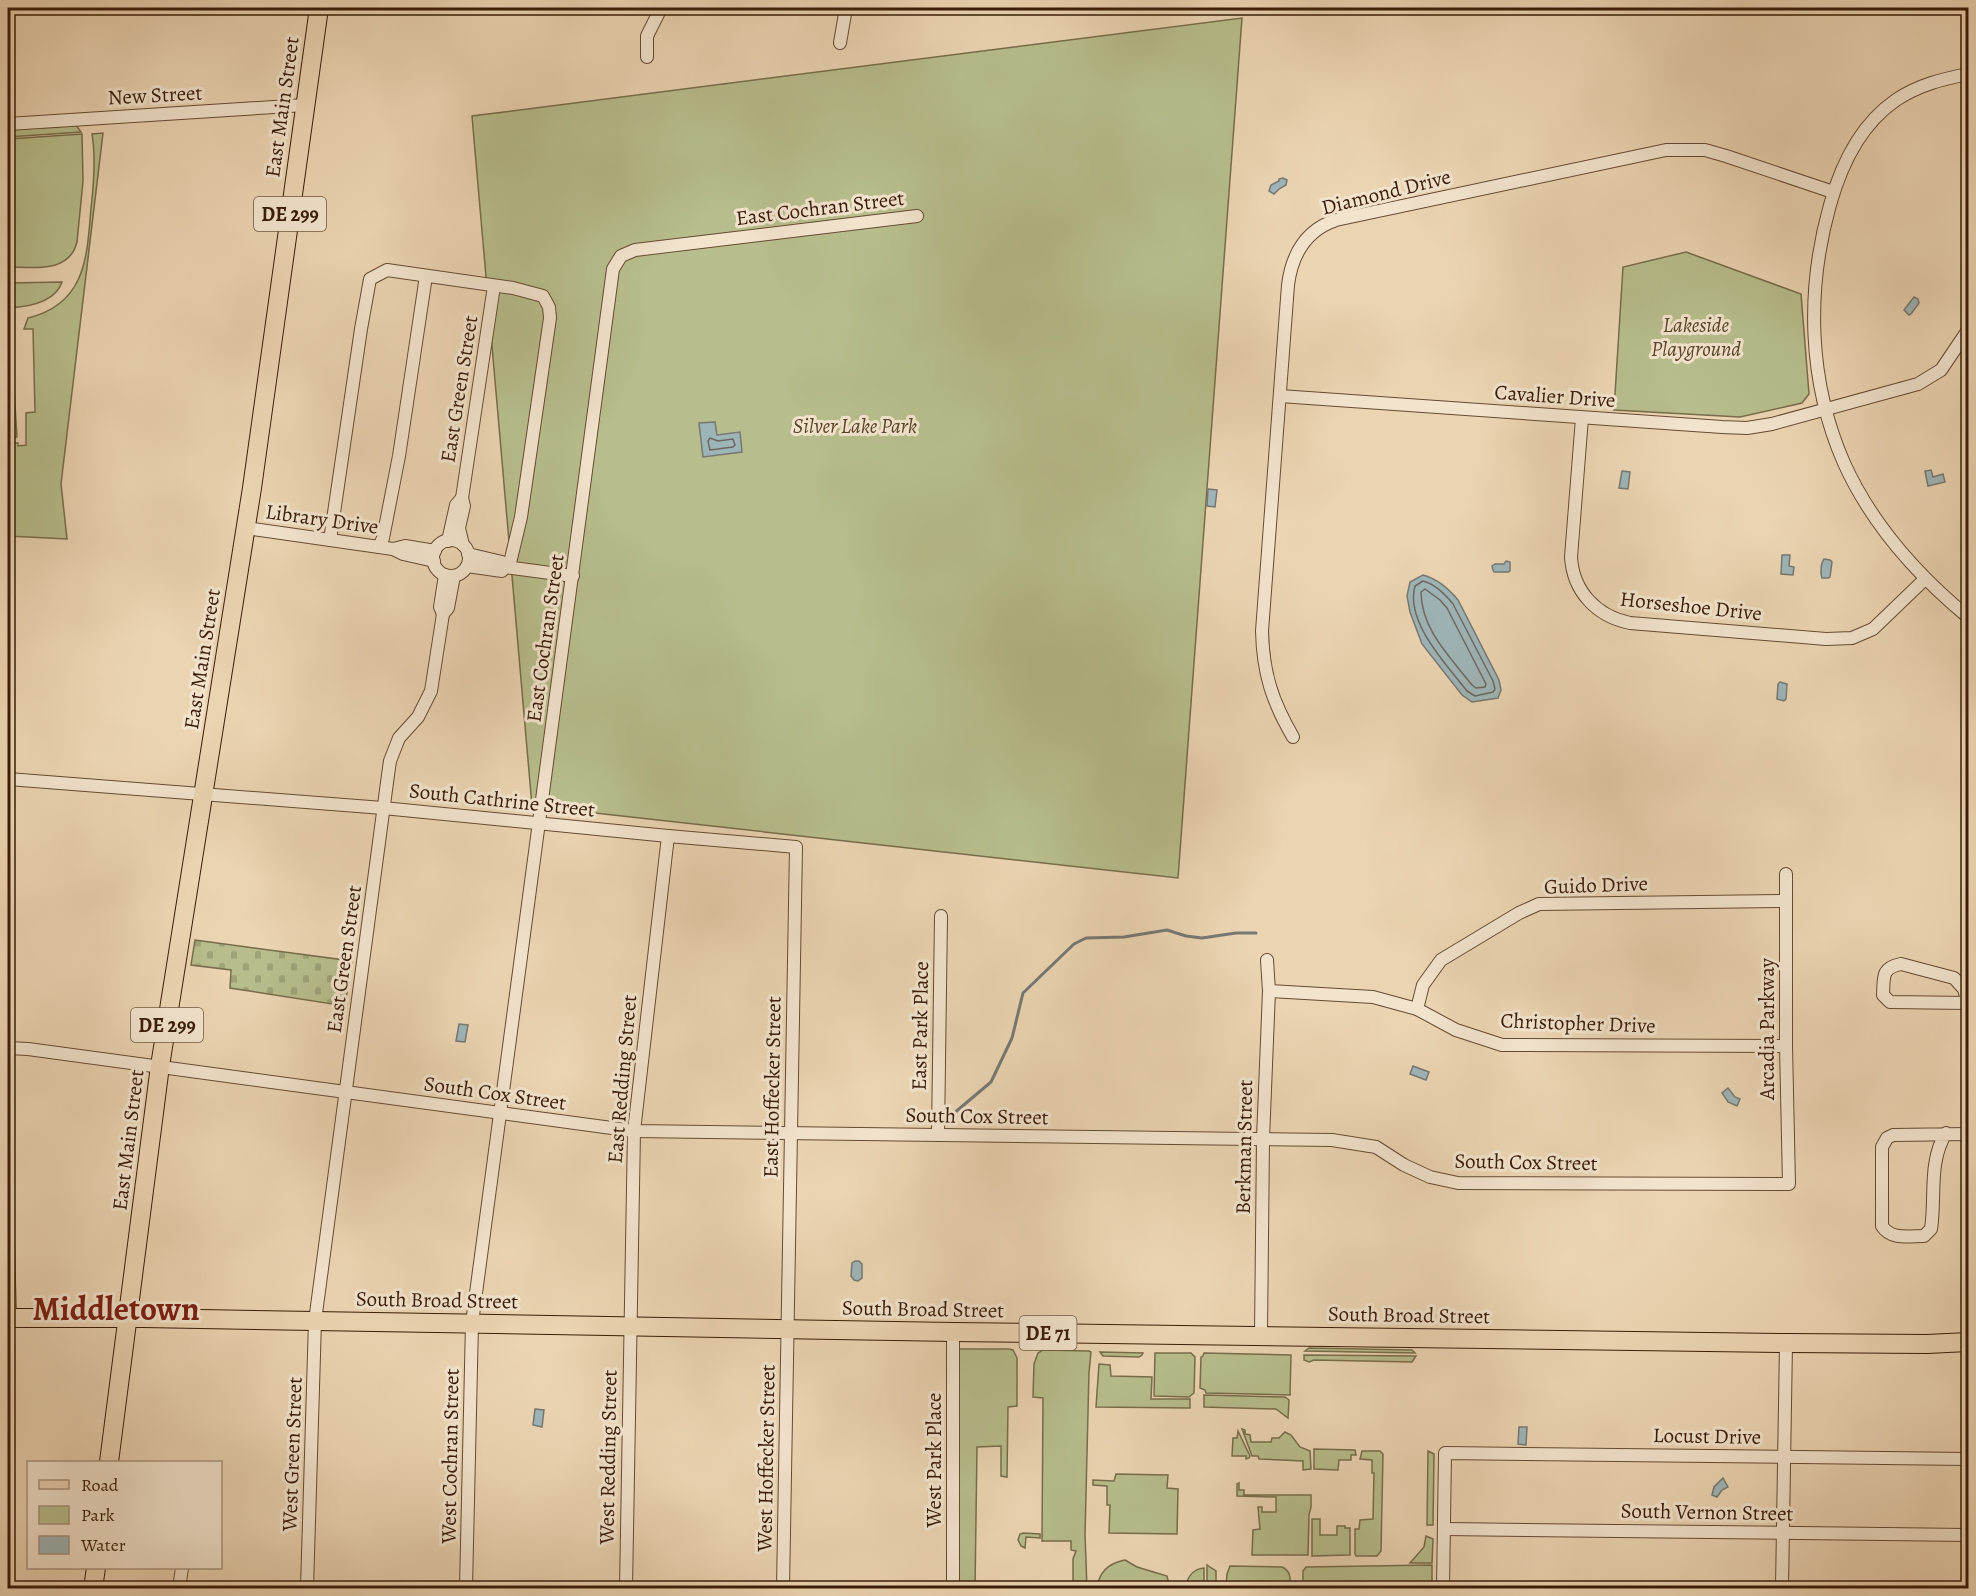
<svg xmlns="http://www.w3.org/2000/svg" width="1976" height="1596" viewBox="0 0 1976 1596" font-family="Alegreya,serif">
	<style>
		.green { fill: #b7bd8c; stroke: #786c4a; stroke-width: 1.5 }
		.cemetery { fill: url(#cemetery-stones); stroke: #786c4a; stroke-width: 1.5 }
		.water { fill: #9eb5b8; stroke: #767872; stroke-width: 1.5 }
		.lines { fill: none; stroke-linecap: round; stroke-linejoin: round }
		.shore { stroke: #6c6860; stroke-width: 1.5 }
		.stream { stroke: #767872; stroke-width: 3 }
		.minor-casing { stroke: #664a32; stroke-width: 14 }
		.primary-casing { stroke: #391c08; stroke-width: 20 }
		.minor { stroke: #f2e3cd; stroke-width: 12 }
		.primary { stroke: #ebd4b2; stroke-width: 18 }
		.labels { text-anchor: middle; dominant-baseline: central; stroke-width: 6; stroke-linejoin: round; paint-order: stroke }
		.shield { fill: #f2e3cd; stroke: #705843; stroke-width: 1.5 }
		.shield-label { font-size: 20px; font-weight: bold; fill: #391c08 }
		.street-label { font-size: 21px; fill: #391c08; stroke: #f2e3cd }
		.park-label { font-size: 21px; font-style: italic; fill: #584429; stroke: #f2e3cd }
		.town-label { font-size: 33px; font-weight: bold; fill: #7a1f14; stroke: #f2e3cd }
	</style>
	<defs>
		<pattern id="cemetery-stones" width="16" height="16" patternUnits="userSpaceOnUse" patternTransform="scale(1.5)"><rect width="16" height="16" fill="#b7bd8c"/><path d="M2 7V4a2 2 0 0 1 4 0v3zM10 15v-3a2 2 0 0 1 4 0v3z" fill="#9ea277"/></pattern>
	</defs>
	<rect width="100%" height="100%" fill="#ebd4b2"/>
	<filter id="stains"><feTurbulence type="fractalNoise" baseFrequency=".00333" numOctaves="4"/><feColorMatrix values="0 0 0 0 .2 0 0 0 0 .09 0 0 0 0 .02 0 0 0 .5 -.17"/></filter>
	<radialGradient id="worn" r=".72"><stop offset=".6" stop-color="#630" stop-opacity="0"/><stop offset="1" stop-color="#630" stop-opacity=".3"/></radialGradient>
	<!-- green -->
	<g class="green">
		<polygon points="1242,18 1178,878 532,806 472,116"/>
		<polygon points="76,125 81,132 8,137 8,130"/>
		<path d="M103,133L61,484L67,539L8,536L9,443H18V446L26,445V413L35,412L33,329H24L28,318C86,304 87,257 91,208C94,183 96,158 92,134Z"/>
		<path d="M82,134L83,181L77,242C69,274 33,267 8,267V139Z"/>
		<polygon points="1686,252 1801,294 1809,394 1802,403 1740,417 1614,410 1623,267"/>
		<path d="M62,282C55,303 27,307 8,308V283Z"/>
		<polygon points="8,390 14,390 17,437 12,438 11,426 8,425"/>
		<polygon points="1309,1348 1412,1350 1415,1353 1305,1351"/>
		<polygon points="957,1349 1009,1349 1013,1350 1017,1358 1017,1406 1008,1407 1007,1477 1001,1476 1001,1446 977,1447 975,1588 957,1588"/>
		<polygon points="1043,1350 1089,1351 1091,1352 1089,1372 1085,1535 1087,1588 1073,1588 1073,1559 1076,1551 1071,1550 1071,1541 1042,1541 1043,1398 1033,1397 1034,1364 1038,1353"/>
		<polygon points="1100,1352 1143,1353 1142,1355 1139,1357 1103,1356"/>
		<polygon points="1155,1353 1191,1353 1195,1357 1194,1393 1189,1397 1154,1396"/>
		<polygon points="1204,1353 1291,1355 1290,1395 1206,1393 1205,1390 1200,1388 1201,1357 1203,1356"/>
		<polygon points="1304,1355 1416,1356 1412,1362 1314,1360 1309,1362 1304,1360"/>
		<polygon points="1099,1364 1110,1365 1111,1376 1152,1377 1151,1399 1190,1399 1190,1408 1096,1407"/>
		<polygon points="1204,1395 1285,1397 1289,1400 1288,1418 1276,1409 1204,1407"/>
		<polygon points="1242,1429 1245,1430 1245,1434 1250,1435 1251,1442 1271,1442 1272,1438 1279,1438 1285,1432 1291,1435 1300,1447 1310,1451 1311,1469 1303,1470 1303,1461 1259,1459 1258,1456 1252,1456"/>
		<polygon points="1238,1431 1250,1456 1249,1458 1246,1459 1246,1456 1232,1456 1233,1438 1237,1438"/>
		<polygon points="1314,1449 1355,1450 1356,1455 1351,1455 1351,1460 1339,1460 1338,1470 1314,1469"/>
		<polygon points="1362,1451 1380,1451 1383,1454 1381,1551 1377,1556 1356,1556 1355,1554 1355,1529 1359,1529 1360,1520 1373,1519 1374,1473 1372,1473 1372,1460 1360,1459"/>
		<polygon points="1428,1451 1434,1454 1433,1525 1427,1525"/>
		<polygon points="1116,1474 1168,1475 1167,1488 1178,1489 1177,1534 1109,1533 1110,1505 1107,1505 1107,1486 1093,1485 1093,1480 1114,1481"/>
		<polygon points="1239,1483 1239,1490 1244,1490 1244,1495 1311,1495 1311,1507 1309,1515 1308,1555 1252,1555 1253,1530 1260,1529 1258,1507 1262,1507 1262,1512 1276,1512 1276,1497 1237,1496 1237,1484"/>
		<polygon points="1312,1519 1320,1519 1320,1535 1337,1535 1337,1526 1345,1526 1345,1528 1350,1528 1350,1555 1312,1556"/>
		<polygon points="1023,1533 1040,1534 1040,1538 1026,1537 1025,1548 1021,1546 1018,1540 1020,1534"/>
		<polygon points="1426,1536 1433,1539 1432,1563 1410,1563 1424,1547"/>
		<path d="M1125,1560L1137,1567L1167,1576L1170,1588H1097C1099,1572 1109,1563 1125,1560Z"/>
		<polygon points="1207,1565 1216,1571 1216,1587 1207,1587"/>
		<polygon points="1432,1565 1432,1588 1303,1588 1303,1571 1306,1567"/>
		<path d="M1230,1566L1282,1567C1292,1572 1290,1579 1290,1588H1226L1227,1574Z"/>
		<path d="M1204,1568V1588H1186C1187,1577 1193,1569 1204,1568Z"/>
	</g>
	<!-- cemetery -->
	<polygon class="cemetery" points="195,940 352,961 345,1006 230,988 231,970 191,965"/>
	<!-- water -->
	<g class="water">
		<polygon points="1283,178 1287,180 1286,185 1279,189 1274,194 1269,191 1271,185 1279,181 1279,179"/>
		<polygon points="1914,297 1918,299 1919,303 1911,314 1909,315 1904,310"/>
		<polygon points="715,422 717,435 740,432 742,452 703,457 699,423"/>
		<polygon points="1931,470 1933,477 1943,474 1945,482 1928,486 1925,471"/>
		<polygon points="1622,471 1630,472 1628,489 1619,488"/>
		<polygon points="1208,489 1217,490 1215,507 1207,506"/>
		<polygon points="1782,555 1790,555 1789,566 1794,567 1793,575 1781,574"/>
		<path d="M1824,559L1830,560L1832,562L1830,577L1828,578H1822C1820,573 1821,563 1824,559Z"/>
		<polygon points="1506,561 1510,562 1510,571 1508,572 1494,572 1493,570 1492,566 1495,564 1504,564"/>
		<path d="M1423,575C1438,579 1449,589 1458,600L1499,680L1501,690L1498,698L1472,702L1462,695L1422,644L1410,612L1407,596L1410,582Z"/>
		<polygon points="1780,682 1787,684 1786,699 1784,701 1777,699 1778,684"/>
		<polygon points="459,1024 468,1025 465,1042 456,1041"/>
		<polygon points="1413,1066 1429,1072 1426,1080 1410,1074"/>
		<polygon points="1728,1088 1735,1097 1740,1099 1737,1106 1728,1102 1722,1093"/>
		<polygon points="855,1261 859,1261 862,1264 862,1278 858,1281 854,1280 851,1276 852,1263"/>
		<polygon points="535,1409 544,1410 542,1427 533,1425"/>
		<polygon points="1519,1427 1527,1427 1526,1445 1518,1444"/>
		<polygon points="1723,1478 1728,1487 1722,1490 1717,1497 1712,1495 1714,1487"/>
	</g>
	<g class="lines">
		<!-- shore -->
		<g class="shore">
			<polygon points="710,438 718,441 733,439 735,445 733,447 710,450 708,441"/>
			<path d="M1423,581C1435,584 1445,594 1453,604L1493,681L1495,689L1493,692L1475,696L1467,691C1446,664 1405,622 1415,586Z"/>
			<path d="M1425,589L1440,600L1447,608L1486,684L1485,687L1476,688L1472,685C1450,657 1421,629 1421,592Z"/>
		</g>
		<!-- stream -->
		<polyline class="stream" points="953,1114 991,1082 1012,1038 1023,993 1074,944 1086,938 1124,937 1167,930 1186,936 1202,938 1236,933 1256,933"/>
		<defs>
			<g id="minor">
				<polyline points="840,43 846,8"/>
				<polyline points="647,57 647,36 661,8"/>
				<path d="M1968,74C1943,79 1918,85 1896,100C1861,124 1841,165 1830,205C1806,290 1808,381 1844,463C1872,525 1916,574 1968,617"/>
				<polyline points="8,124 305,105"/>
				<polyline points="1280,396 1722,427 1747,428 1772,424 1918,384 1941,370 1968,330"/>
				<path d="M1582,418L1571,557C1573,591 1596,616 1630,623L1826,639L1852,638L1873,629L1925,579"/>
				<polyline points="462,498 494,286"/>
				<polyline points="246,528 393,549"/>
				<polyline points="330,540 361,329 370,279 387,270 513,288 543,296 549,307 550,318 521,517 509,567"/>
				<circle cx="451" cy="558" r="18"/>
				<polyline points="448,541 456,505 462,498 464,506 459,528 463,545"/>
				<polyline points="379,547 383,538 399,456 426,276"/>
				<polyline points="434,561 403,554 393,549 405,546 435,551"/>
				<polyline points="467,566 502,571 505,567 502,562 468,554"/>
				<polyline points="505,567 573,576"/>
				<polyline points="445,575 440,607 443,614 448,608 454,576"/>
				<path d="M1293,737C1272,701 1263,673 1262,631L1288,285C1292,254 1306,230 1336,220L1666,150H1705L1726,156L1833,192"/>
				<polyline points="8,779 383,808 668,836 796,847 783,1588"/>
				<path d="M1901,964L1954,978L1964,989L1968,1003L1890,1002L1883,995C1884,977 1881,968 1901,964Z"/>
				<polyline points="1269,991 1373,997 1417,1009 1456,1030 1502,1045 1786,1046"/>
				<polyline points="1417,1009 1423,985 1441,960 1519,913 1539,904 1786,901"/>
				<polyline points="8,1048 28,1049 634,1131 1332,1140 1376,1147 1404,1165 1430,1177 1458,1183 1789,1184 1786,1046 1786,874"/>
				<path d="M1946,1133C1928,1162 1936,1197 1931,1229L1924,1236C1908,1236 1891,1240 1882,1226V1147L1887,1138L1893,1135L1968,1134"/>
				<polyline points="938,1135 941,916"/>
				<polyline points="8,1243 10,1318"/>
				<polyline points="953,1332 953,1588"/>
				<polyline points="1261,1335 1263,1139 1269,991 1267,960"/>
				<polyline points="1444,1529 1968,1535"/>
				<polyline points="179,1588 182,1568"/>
				<polyline points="307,1588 315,1321 388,775 390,761 399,738 418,717 431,691 443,614"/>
				<polyline points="466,1588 472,1323 613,269 621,256 635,250 917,216"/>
				<polyline points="626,1588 634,1131 668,836"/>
				<polyline points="1443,1588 1445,1453 1968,1459"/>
				<polyline points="1782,1588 1786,1343"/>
			</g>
			<g id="primary">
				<polyline points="8,1318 143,1318 953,1332 1786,1343 1927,1344 1968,1342"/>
				<polyline points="109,1462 160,1066 252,488 319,8"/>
				<polyline points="93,1588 96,1568"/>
			</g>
		</defs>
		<!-- minor casing -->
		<use href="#minor" class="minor-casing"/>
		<!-- primary casing -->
		<use href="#primary" class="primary-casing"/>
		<!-- minor -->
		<use href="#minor" class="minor"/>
		<!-- primary -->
		<use href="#primary" class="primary"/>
	</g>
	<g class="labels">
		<!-- shield labels -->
		<g class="shield">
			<rect x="254" y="197" width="72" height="34" rx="4.5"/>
			<rect x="131" y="1008" width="72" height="34" rx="4.5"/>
			<rect x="1019.5" y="1316" width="57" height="34" rx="4.5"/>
		</g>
		<g class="shield-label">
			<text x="290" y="214">DE 299</text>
			<text x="167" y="1025">DE 299</text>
			<text x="1048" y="1333">DE 71</text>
		</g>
		<!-- street labels -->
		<g class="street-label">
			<text transform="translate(155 95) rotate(-3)">New Street</text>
			<text transform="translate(282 107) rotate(-82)">East Main Street</text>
			<text transform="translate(1386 192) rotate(-14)">Diamond Drive</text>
			<text transform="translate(820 208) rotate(-7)">East Cochran Street</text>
			<text transform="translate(459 389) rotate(-81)">East Green Street</text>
			<text transform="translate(1555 396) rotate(4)">Cavalier Drive</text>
			<text transform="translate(322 519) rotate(8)">Library Drive</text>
			<text transform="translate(1691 606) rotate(6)">Horseshoe Drive</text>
			<text transform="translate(545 638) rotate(-82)">East Cochran Street</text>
			<text transform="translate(202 659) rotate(-81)">East Main Street</text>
			<text transform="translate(502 800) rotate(6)">South Cathrine Street</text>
			<text transform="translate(1596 885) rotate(-2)">Guido Drive</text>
			<text transform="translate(344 959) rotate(-82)">East Green Street</text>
			<text transform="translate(1578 1023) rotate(2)">Christopher Drive</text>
			<text transform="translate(920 1026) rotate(-89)">East Park Place</text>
			<text transform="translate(1767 1029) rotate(-90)">Arcadia Parkway</text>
			<text transform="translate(622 1079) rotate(-85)">East Redding Street</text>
			<text transform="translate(772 1087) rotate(-89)">East Hoffecker Street</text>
			<text transform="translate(495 1093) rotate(8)">South Cox Street</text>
			<text transform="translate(977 1116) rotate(1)">South Cox Street</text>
			<text transform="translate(128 1140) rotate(-83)">East Main Street</text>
			<text transform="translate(1244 1147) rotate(-89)">Berkman Street</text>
			<text transform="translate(1526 1162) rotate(1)">South Cox Street</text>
			<text transform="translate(437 1300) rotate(1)">South Broad Street</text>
			<text transform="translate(923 1309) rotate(1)">South Broad Street</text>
			<text transform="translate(1409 1315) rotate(1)">South Broad Street</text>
			<text transform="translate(1707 1436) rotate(1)">Locust Drive</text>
			<text transform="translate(292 1454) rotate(-88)">West Green Street</text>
			<text transform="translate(450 1456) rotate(-89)">West Cochran Street</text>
			<text transform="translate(608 1457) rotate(-89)">West Redding Street</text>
			<text transform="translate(766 1458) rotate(-89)">West Hoffecker Street</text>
			<text transform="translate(934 1460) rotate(-90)">West Park Place</text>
			<text transform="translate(1707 1512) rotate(1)">South Vernon Street</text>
		</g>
		<!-- park labels -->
		<g class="park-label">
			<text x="1696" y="325">Lakeside<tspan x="1696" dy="24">Playground</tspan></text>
			<text x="855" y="426">Silver Lake Park</text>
		</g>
		<!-- town labels -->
		<g class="town-label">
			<text x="116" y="1308">Middletown</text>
		</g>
	</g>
	<!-- margin -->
	<rect width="1976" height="1596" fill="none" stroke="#ebd4b2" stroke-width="30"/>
	<rect x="9" y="9" width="1958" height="1578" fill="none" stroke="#391c08" stroke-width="3"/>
	<rect x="15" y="15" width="1946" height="1566" fill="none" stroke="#391c08" stroke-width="1.5"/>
	<!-- legend -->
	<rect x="27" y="1461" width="195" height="108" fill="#f2e3cd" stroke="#a8937e" stroke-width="1.5"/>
	<rect x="39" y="1480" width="30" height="9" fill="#ebd4b2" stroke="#a8937e" stroke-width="1.5"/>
	<text x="81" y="1491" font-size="18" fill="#391c08">Road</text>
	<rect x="39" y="1506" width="30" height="18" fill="#b7bd8c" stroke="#a8937e" stroke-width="1.5"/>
	<text x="81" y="1521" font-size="18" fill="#391c08">Park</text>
	<rect x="39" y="1536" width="30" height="18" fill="#9eb5b8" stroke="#a8937e" stroke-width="1.5"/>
	<text x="81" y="1551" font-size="18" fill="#391c08">Water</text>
	<rect width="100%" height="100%" filter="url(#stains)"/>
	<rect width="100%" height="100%" fill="url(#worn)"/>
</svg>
